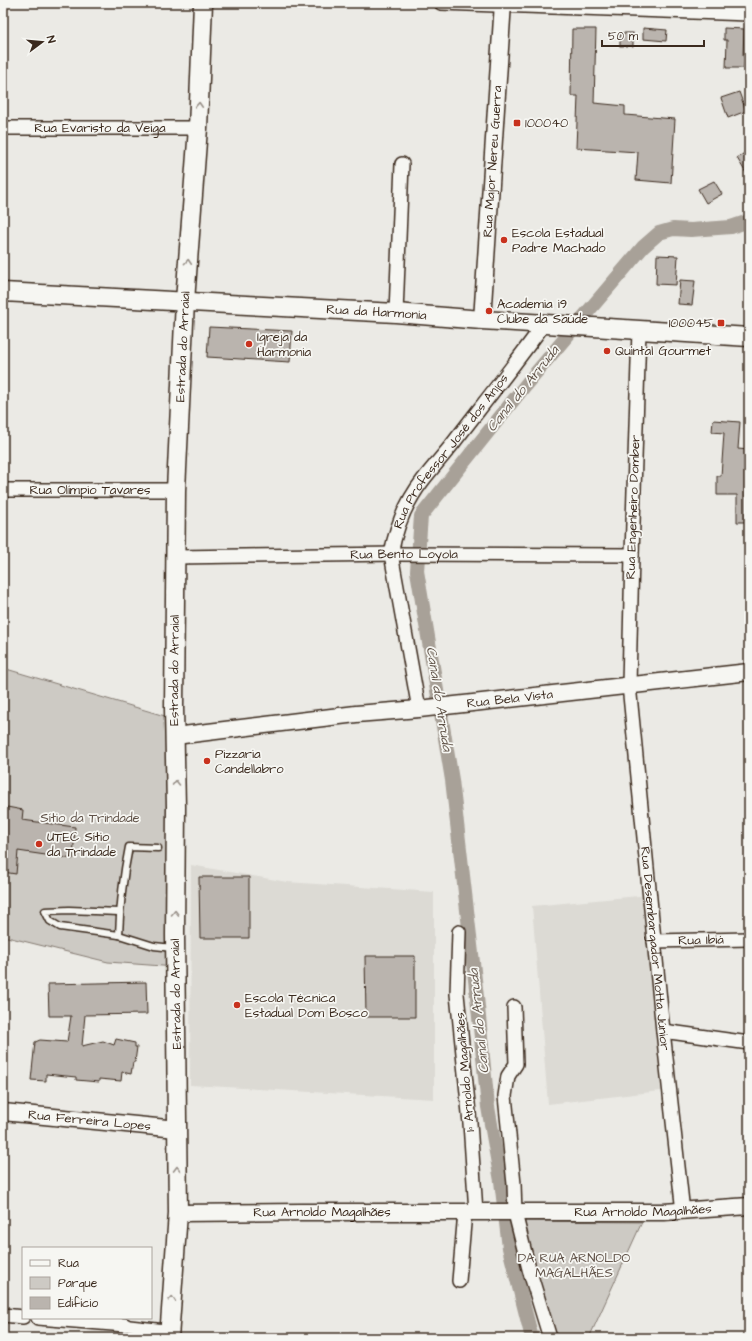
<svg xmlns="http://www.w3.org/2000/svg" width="752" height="1341" viewBox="0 0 752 1341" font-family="'Architects Daughter',sans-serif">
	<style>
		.built { fill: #dcdad4 }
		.green { fill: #cdcac4; stroke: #847a71 }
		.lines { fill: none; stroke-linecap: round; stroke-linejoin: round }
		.canal { stroke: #a8a198; stroke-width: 14 }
		.building { fill: #bab4ae; stroke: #3b2a1e }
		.service-casing { stroke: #3b2a1e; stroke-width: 9 }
		.pedestrian-casing { stroke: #3b2a1e; stroke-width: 13 }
		.minor-casing { stroke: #3b2a1e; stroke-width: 16 }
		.tertiary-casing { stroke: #3b2a1e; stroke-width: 19 }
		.secondary-casing { stroke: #3b2a1e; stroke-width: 21 }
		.service { stroke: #f6f6f2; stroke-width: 6 }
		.pedestrian { stroke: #f6f6f2; stroke-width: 10 }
		.minor { stroke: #f6f6f2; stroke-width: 13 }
		.tertiary { stroke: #f6f6f2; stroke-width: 16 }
		.secondary { stroke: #f6f6f2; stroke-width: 18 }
		.oneway { stroke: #989088 }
		.poi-dot { fill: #c8321e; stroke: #f6f6f2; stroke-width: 1.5 }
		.labels { text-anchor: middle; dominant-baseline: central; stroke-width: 3.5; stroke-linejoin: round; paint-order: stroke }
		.poi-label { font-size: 13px; fill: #3b2a1e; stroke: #f6f6f2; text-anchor: start }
		.street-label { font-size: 13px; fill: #3b2a1e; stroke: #f6f6f2 }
		.park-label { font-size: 13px; fill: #605248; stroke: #f6f6f2 }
		.water-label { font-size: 14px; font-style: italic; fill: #615449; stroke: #f6f6f2 }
	</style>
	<rect width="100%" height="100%" fill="#ebeae5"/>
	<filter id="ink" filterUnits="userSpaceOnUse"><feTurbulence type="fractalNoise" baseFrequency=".025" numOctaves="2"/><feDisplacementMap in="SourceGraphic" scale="8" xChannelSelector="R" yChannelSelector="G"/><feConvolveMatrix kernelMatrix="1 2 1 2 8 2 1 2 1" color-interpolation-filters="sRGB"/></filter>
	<g filter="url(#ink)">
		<!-- built -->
		<g class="built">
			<polygon points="191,865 287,882 434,892 434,1099 190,1085"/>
			<polygon points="649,895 669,1090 548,1104 532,906"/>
		</g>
		<!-- green -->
		<g class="green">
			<polygon points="3,668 175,719 176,967 108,962 3,936"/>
			<polygon points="520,1221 642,1222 589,1338 551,1338"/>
		</g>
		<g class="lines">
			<!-- canal -->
			<polyline class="canal" points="532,1338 509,1248 501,1181 488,1107 477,997 452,780 417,571 421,516 528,382 643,247 659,233 673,229 691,230 731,227 749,221"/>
		</g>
		<!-- building -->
		<g class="building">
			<polygon points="643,28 667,30 666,41 643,39"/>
			<polygon points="724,28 744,29 743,56 745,56 744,68 726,68 727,40 724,40"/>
			<polygon points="572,29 596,29 594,103 625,106 625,115 675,119 671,183 636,180 638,152 576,148 578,96 571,96"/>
			<rect x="620" y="33" width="13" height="13"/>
			<polygon points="739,92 746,111 728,118 721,98"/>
			<polygon points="749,150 749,178 737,158"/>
			<polygon points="714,181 722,194 706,203 698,189"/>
			<polygon points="657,255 678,256 676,285 656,284"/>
			<polygon points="680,280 695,281 692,305 678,304"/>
			<polygon points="209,327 292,331 290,362 207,357"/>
			<polygon points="713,420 740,422 738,449 749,450 749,522 737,522 737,495 717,495 717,476 721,476 724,433 712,432"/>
			<polygon points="7,807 23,810 22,820 75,827 73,859 18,851 16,874 3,872 3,836"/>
			<polygon points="199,877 249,877 249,938 200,938"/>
			<polygon points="365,956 415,956 415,1017 366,1017"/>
			<polygon points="146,982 147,1014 85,1015 82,1046 103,1041 114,1045 116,1039 135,1043 135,1047 137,1047 135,1062 133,1062 131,1074 122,1072 121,1081 99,1079 99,1082 76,1080 76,1077 46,1074 46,1081 31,1080 35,1042 40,1040 67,1042 71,1016 49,1016 48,984"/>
		</g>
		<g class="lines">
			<defs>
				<g id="service">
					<polyline points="119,912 69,910 45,911 50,921 60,927 119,935 154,946 173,948"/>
					<path d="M119,935C120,905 123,876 129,847L158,848"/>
				</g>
				<polyline id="pedestrian" points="125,1325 170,1330"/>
				<g id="minor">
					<polyline points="441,3 749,14"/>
					<path id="s1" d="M3,128H198"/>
					<polyline points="396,313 402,164"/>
					<path id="s2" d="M639,330L632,555L629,685L663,1031L683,1212"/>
					<path id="s3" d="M3,490H176"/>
					<path id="s4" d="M176,557L397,554L632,555"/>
					<path id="s5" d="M419,709L391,554C396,527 406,502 423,480C433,467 444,455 454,442C484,403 515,364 544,324"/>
					<polyline points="459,932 457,994 470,1123 476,1212"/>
					<path id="s6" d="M654,941L749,939"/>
					<polyline points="514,1007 516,1064 508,1076 505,1096 514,1184 515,1213 529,1269 550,1338"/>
					<polyline points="663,1031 749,1043"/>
					<polyline points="459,1281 465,1212"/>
					<polyline points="3,1315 23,1317"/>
					<polyline points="38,1318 125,1325"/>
				</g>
				<g id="tertiary">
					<path id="s7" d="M482,320L503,3"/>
					<path id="s8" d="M175,736L356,714L419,709L749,672"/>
					<path id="s9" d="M3,1112L177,1129"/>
					<path id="s10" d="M178,1213L301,1212H664L749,1206"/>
				</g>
				<g id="secondary">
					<path id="s11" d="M3,292L396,313L482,320L749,337"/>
					<path id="s12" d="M169,1338L178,1213L175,935L176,807L174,708L176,490L185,301L198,128L203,3"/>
				</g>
			</defs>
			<!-- service casing -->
			<use href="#service" class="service-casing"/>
			<!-- pedestrian casing -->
			<use href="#pedestrian" class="pedestrian-casing"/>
			<!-- minor casing -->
			<use href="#minor" class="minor-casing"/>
			<!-- tertiary casing -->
			<use href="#tertiary" class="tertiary-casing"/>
			<!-- secondary casing -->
			<use href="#secondary" class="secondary-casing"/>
			<!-- service -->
			<use href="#service" class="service"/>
			<!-- pedestrian -->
			<use href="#pedestrian" class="pedestrian"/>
			<!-- minor -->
			<use href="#minor" class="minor"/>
			<!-- tertiary -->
			<use href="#tertiary" class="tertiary"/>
			<!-- secondary -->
			<use href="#secondary" class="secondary"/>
		</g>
		<!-- one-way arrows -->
		<defs><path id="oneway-chevron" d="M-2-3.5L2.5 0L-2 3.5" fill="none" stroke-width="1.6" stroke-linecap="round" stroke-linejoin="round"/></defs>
		<g class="oneway">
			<use href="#oneway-chevron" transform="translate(199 105) rotate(-87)"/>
			<use href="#oneway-chevron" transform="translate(188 262) rotate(-86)"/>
			<use href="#oneway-chevron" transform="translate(176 783) rotate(-91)"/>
			<use href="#oneway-chevron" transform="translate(175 913) rotate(-89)"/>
			<use href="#oneway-chevron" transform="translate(177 1169) rotate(-91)"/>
			<use href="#oneway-chevron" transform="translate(172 1299) rotate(-86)"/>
		</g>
	</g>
	<!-- markers -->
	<g class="poi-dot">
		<rect x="513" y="119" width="8" height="8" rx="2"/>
		<circle cx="504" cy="240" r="4"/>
		<circle cx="489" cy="311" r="4"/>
		<rect x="717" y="319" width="8" height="8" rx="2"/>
		<circle cx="249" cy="344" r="4"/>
		<circle cx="607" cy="351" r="4"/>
		<circle cx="207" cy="761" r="4"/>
		<circle cx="39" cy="844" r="4"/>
		<circle cx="237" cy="1005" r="4"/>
	</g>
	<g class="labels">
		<!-- poi labels -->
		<g class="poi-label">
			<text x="525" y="123">100040</text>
			<text x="512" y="233">Escola Estadual<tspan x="512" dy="15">Padre Machado</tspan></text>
			<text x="497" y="304">Academia i9<tspan x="497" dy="15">Clube da Saúde</tspan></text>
			<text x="713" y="323" text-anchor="end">100045</text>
			<text x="257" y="337">Igreja da<tspan x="257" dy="15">Harmonia</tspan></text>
			<text x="615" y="351">Quintal Gourmet</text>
			<text x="215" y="754">Pizzaria<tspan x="215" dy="15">Candellabro</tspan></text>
			<text x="47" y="837">UTEC Sítio<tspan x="47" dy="15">da Trindade</tspan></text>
			<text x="245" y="998">Escola Técnica<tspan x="245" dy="15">Estadual Dom Bosco</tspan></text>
		</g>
		<!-- street labels -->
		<g class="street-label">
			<text stroke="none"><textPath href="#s1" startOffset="97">Rua Evaristo da Veiga</textPath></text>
			<text stroke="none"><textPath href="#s7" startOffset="159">Rua Major Nereu Guerra</textPath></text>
			<text stroke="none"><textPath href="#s11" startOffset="374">Rua da Harmonia</textPath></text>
			<text stroke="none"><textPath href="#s12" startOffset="992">Estrada do Arraial</textPath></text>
			<text stroke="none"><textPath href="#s5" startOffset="278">Rua Professor José dos Anjos</textPath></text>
			<text stroke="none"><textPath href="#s3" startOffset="87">Rua Olímpio Tavares</textPath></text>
			<text transform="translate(633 507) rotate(-88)">Rua Engenheiro Domber</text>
			<text stroke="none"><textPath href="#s4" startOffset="228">Rua Bento Loyola</textPath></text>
			<text stroke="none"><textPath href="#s12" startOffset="668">Estrada do Arraial</textPath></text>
			<text stroke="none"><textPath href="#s8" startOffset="337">Rua Bela Vista</textPath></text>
			<text stroke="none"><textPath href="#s6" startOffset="47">Rua Ibiá</textPath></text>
			<text stroke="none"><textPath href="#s2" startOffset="620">Rua Desembargador Motta Júnior</textPath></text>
			<text transform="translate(176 994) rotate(-91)">Estrada do Arraial</text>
			<text transform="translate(465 1072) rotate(-95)">1ª Arnoldo Magalhães</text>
			<text stroke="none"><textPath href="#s9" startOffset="87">Rua Ferreira Lopes</textPath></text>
			<text stroke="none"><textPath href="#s10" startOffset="465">Rua Arnoldo Magalhães</textPath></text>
			<text stroke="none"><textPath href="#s10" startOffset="144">Rua Arnoldo Magalhães</textPath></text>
		</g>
		<!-- park labels -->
		<g class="park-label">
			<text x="90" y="818">Sítio da Trindade</text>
			<text x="574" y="1258">DA RUA ARNOLDO<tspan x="574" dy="15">MAGALHÃES</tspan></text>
		</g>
		<!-- water labels -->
		<g class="water-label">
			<text transform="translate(523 389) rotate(-51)">Canal do Arruda</text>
			<text transform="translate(439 699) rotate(81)">Canal do Arruda</text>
			<text transform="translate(479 1021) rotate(-96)">Canal do Arruda</text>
		</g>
	</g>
	<!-- margin -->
	<rect width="752" height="1341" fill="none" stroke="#f6f6f2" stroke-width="16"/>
	<rect x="8" y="8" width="736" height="1325" fill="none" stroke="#3b2a1e" stroke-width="1.5" filter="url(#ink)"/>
	<!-- legend -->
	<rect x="22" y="1247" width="130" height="72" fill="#f6f6f2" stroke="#aba49d"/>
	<rect x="30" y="1260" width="20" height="6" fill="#f6f6f2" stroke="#aba49d"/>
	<text x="58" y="1267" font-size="12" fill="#3b2a1e">Rua</text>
	<rect x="30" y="1277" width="20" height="12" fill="#cdcac4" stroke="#aba49d"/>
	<text x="58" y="1287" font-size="12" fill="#3b2a1e">Parque</text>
	<rect x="30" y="1297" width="20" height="12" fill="#bab4ae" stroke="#aba49d"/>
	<text x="58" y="1307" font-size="12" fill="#3b2a1e">Edifício</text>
	<!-- north arrow -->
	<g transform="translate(42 42) rotate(74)" stroke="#f6f6f2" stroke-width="3" paint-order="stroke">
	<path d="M0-3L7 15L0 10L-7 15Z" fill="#3b2a1e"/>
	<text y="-6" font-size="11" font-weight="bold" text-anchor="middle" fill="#3b2a1e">N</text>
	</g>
	<!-- scale -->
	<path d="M602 40v6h102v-6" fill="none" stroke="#3b2a1e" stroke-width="2"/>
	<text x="608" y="40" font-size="12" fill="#3b2a1e" stroke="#f6f6f2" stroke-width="3" paint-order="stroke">50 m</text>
</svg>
